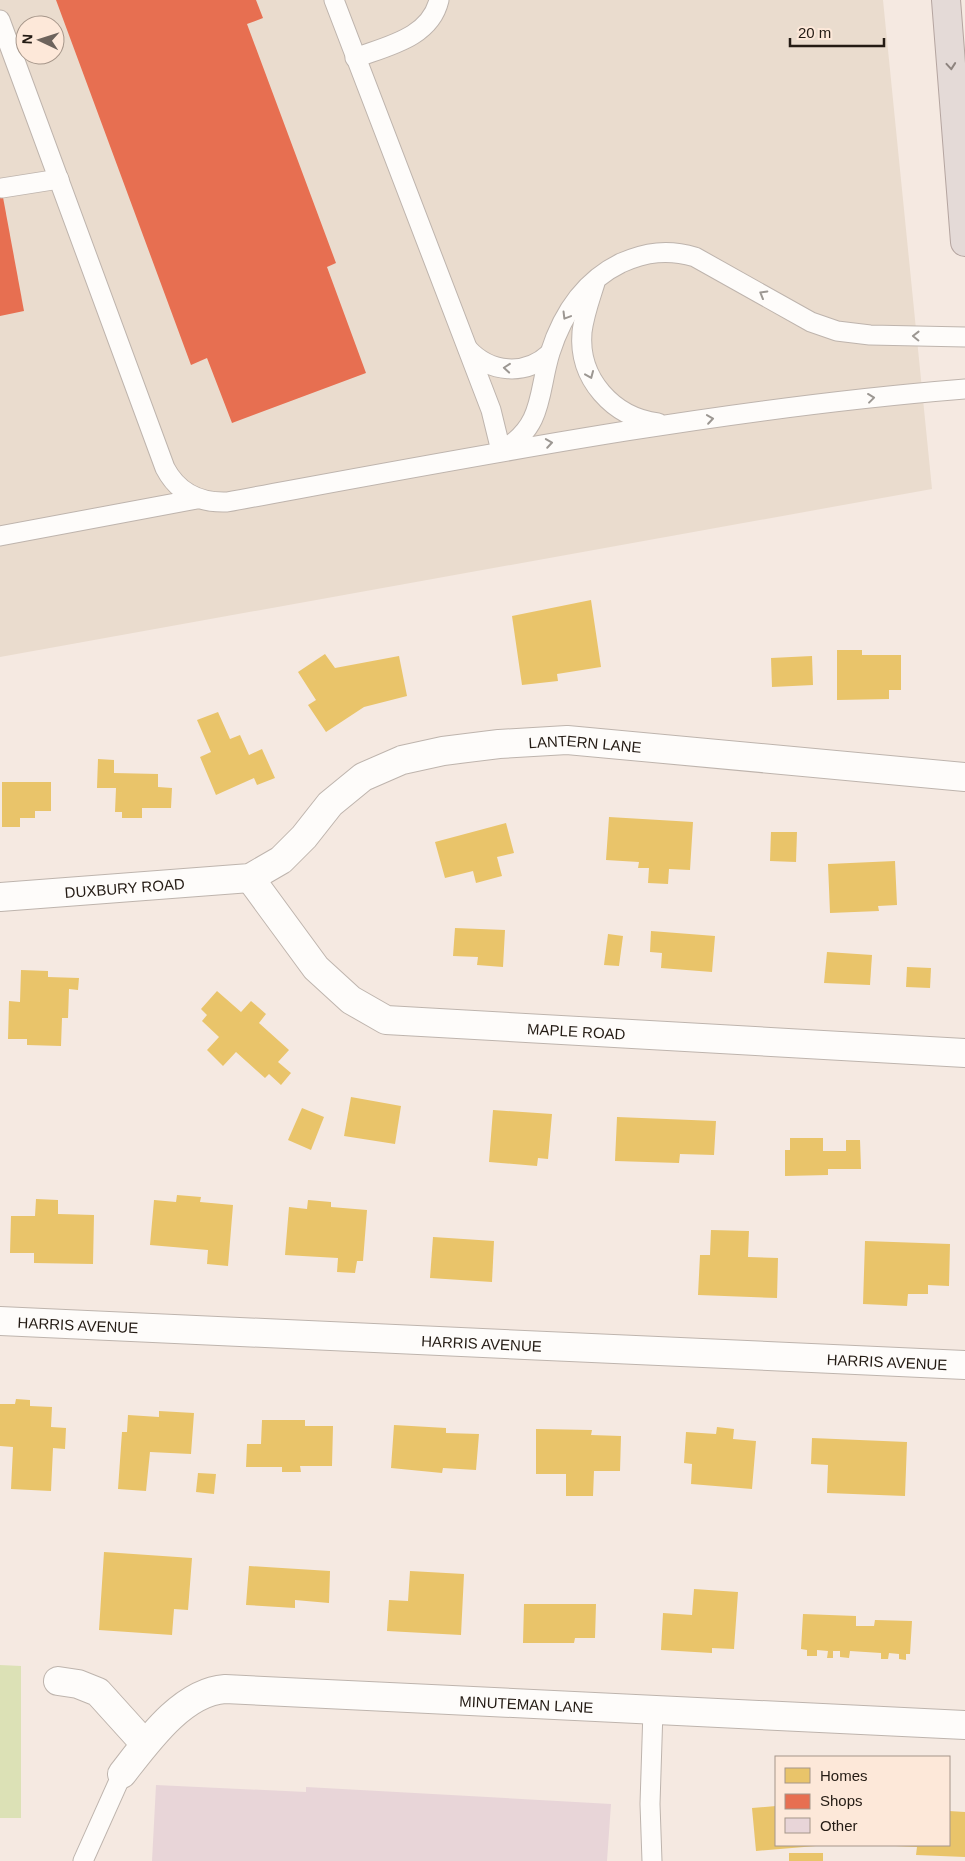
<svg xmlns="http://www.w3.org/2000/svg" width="965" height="1861" viewBox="0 0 965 1861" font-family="Helvetica,sans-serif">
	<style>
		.commercial { fill: #eadcce; fill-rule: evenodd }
		.green { fill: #dce1b6 }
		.homes { fill: #e9c46a }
		.shops { fill: #e76f51 }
		.building { fill: #e8d5d8 }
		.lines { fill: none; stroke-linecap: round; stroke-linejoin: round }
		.lane-casing { stroke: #beb4ad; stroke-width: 21 }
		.street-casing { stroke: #beb4ad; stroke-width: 30 }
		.highway-casing { stroke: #b5a5a0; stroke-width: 30 }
		.lane { stroke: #fefcfa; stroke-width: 19 }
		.street { stroke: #fefcfa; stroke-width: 28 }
		.highway { stroke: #e4dad7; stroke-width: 28 }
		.oneway { stroke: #8e847f }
		.oneway2 { stroke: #9c9792 }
		.labels { text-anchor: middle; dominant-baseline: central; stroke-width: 5; stroke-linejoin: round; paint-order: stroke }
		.street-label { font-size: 15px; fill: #241b14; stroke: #fde8d9 }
	</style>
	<rect width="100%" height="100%" fill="#f5e9e1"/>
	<!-- commercial -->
	<path class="commercial" d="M0,0H883L932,489L0,657ZM25,25H55V55H25Z"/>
	<!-- green -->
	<polygon class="green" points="0,1665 21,1666 21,1818 0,1818"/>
	<!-- homes -->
	<g class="homes">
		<polygon points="591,600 601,667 557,674 558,681 522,685 512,616"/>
		<polygon points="837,650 862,650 862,655 901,655 901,690 889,690 889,699 837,700"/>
		<polygon points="325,654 335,668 399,656 407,696 364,707 326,732 308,705 316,700 298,672"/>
		<polygon points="812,656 813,685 772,687 771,658"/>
		<polygon points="218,712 230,739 240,735 249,755 262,749 275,778 257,785 254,778 216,795 200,757 211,752 197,720"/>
		<polygon points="98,759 114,760 114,773 158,774 158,787 172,788 171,808 142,808 142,818 122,818 122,812 115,812 116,788 97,788"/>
		<polygon points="2,782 51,782 51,811 35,811 35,818 20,818 20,827 2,827"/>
		<polygon points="609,817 693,822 690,870 669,869 668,884 648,883 649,868 638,868 639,862 606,860"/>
		<polygon points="506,823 514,853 497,857 502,876 476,883 473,871 445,878 435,842"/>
		<polygon points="771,832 797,832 796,862 770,861"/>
		<polygon points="895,861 897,905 878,906 879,911 830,913 828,864"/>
		<polygon points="455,928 505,930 503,967 477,965 478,957 453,956"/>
		<polygon points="651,931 715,936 712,972 661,968 662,953 650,952"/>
		<polygon points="608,934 623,936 619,966 604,965"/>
		<polygon points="827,952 872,955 870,985 824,983"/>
		<polygon points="907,967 931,968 930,988 906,987"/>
		<polygon points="21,970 48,971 48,977 79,978 78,990 69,989 68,1018 62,1018 61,1046 27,1045 27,1039 8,1039 9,1001 20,1002"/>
		<polygon points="217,991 241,1012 251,1001 266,1014 259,1023 289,1050 278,1062 291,1073 281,1085 269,1074 265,1078 236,1052 223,1066 207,1050 219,1037 202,1021 207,1015 201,1009"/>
		<polygon points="351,1097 401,1106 395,1144 344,1136"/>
		<polygon points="302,1108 324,1117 311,1150 288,1140"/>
		<polygon points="493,1110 552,1114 548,1159 538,1158 537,1166 489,1162"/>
		<polygon points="617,1117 716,1121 714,1155 680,1154 679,1163 615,1161"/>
		<polygon points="790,1138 823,1138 823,1151 846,1151 846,1140 860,1140 861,1169 828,1169 828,1175 785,1176 785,1150 790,1150"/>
		<polygon points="177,1195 201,1197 200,1202 233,1205 228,1266 207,1264 208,1250 150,1245 154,1200 176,1202"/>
		<polygon points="36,1199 58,1200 58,1214 94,1215 93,1264 34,1263 34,1253 10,1253 11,1216 35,1216"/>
		<polygon points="308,1200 331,1202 331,1207 367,1210 363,1261 357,1261 355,1273 337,1272 338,1258 285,1255 289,1207 307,1209"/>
		<polygon points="711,1230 749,1231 748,1257 778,1258 777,1298 698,1295 700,1255 710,1255"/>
		<polygon points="433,1237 494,1241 492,1282 430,1278"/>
		<polygon points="865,1241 950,1244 949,1286 928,1285 928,1294 908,1294 907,1306 863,1304"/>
		<polygon points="16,1399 30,1400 30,1406 52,1407 51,1427 66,1428 65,1449 53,1448 51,1491 11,1489 13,1447 0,1446 0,1404 15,1404"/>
		<polygon points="159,1411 194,1413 191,1454 150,1452 146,1491 118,1489 122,1432 127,1432 128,1415 159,1417"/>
		<polygon points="262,1420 305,1420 305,1426 333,1426 332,1466 300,1466 301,1472 282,1472 282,1467 246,1467 247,1444 261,1444"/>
		<polygon points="394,1425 446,1428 446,1433 479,1434 476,1470 443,1468 442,1473 391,1468"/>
		<polygon points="717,1427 734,1429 733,1439 756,1441 752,1489 691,1484 692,1464 684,1463 686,1432 716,1434"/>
		<polygon points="536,1429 592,1430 591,1435 621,1436 620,1471 594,1471 593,1496 566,1496 566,1474 536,1474"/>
		<polygon points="812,1438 907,1442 905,1496 827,1493 828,1465 811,1464"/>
		<polygon points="198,1473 216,1474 214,1494 196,1492"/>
		<polygon points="104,1552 192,1558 188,1610 174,1609 172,1635 99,1630"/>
		<polygon points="249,1566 330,1571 329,1603 295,1600 295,1608 246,1605"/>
		<polygon points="410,1571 464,1574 461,1635 387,1631 389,1600 408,1601"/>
		<polygon points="694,1589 738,1592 734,1649 712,1648 712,1653 661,1650 663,1613 692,1615"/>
		<polygon points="524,1604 596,1604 595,1638 575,1638 574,1643 523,1643"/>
		<polygon points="803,1614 856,1616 856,1626 874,1626 875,1620 912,1621 910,1654 906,1654 906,1660 899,1659 899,1654 889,1653 888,1659 881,1659 881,1653 850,1651 849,1658 840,1657 840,1651 833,1651 833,1658 827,1658 828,1651 817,1650 817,1656 807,1656 807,1650 801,1649"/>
		<polygon points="776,1806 776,1845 816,1845 816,1846 756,1851 752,1808"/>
		<polygon points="949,1811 965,1812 965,1857 916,1855 917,1847 895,1846 895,1845 949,1845"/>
		<rect x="789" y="1853" width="34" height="8"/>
	</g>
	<!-- shops -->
	<g class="shops">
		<polygon points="56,0 256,0 263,18 247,24 336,263 327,267 366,373 232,423 207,358 191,365"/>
		<polygon points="0,181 24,311 0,316"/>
	</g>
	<!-- building -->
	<polygon class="building" points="156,1785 306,1792 306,1787 611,1804 607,1861 152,1861"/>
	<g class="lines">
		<defs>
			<g id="lane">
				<polyline points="334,0 491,410 501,451"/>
				<path d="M0,20L165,468C178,493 200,503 227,502C472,457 717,409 965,389"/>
				<path d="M355,58C387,46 430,38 439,0"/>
				<polyline points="2,188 59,179"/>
				<path d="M595,283C590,299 584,315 582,332C578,379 613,417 658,423"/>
				<path d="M468,349C490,373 525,376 549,354"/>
				<path d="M504,449C544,425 538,392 550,353C562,315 584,281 621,263C646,252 668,249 695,257L811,322L837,331L870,335L965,337"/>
				<polyline points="0,536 197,499"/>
				<polyline points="83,1861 122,1774"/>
				<polyline points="652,1861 650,1804 653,1710"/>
			</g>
			<g id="street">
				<path id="s1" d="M250,878L316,968L351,1000L386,1020L965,1053"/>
				<path id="s2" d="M0,897L250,878L281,860L304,837L330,804L363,777L402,760L443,751L499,744L567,740L965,777"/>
				<path id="s3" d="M0,1321L965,1365"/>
				<polyline points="58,1681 78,1684 98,1692 145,1744"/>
				<path id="s4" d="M122,1774C147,1742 182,1692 225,1689L965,1725"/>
			</g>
			<polyline id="highway" points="946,0 965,242"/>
		</defs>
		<!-- lane casing -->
		<use href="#lane" class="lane-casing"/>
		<!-- street casing -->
		<use href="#street" class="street-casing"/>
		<!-- highway casing -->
		<use href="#highway" class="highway-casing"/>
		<!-- lane -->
		<use href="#lane" class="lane"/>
		<!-- street -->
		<use href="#street" class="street"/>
		<!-- highway -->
		<use href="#highway" class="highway"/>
	</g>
	<!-- one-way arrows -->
	<defs><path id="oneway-chevron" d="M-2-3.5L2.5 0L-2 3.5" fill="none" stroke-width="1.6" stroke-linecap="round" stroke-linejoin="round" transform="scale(1.25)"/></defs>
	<use class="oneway" href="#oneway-chevron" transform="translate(951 66) rotate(85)"/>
	<g class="oneway2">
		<use href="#oneway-chevron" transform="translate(763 294) rotate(-150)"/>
		<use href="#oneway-chevron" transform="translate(566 316) rotate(121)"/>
		<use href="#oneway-chevron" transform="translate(916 336) rotate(-179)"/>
		<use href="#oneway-chevron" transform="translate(507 368) rotate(-175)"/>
		<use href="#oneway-chevron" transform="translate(590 375) rotate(67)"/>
		<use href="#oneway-chevron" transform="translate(871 398) rotate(-7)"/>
		<use href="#oneway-chevron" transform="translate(710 419) rotate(-8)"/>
		<use href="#oneway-chevron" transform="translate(549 443) rotate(-9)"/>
	</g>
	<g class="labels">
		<!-- street labels -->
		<g class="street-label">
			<text stroke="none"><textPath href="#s2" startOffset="631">LANTERN LANE</textPath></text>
			<text stroke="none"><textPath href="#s2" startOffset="125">DUXBURY ROAD</textPath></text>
			<text stroke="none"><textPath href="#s1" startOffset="390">MAPLE ROAD</textPath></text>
			<text stroke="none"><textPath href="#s3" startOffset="78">HARRIS AVENUE</textPath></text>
			<text stroke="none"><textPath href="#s3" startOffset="482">HARRIS AVENUE</textPath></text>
			<text stroke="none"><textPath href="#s3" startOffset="888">HARRIS AVENUE</textPath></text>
			<text stroke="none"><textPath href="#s4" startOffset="439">MINUTEMAN LANE</textPath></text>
		</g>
	</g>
	<!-- legend -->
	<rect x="775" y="1756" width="175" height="90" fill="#fde8d9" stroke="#a6968a"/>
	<rect x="785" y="1768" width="25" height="15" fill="#e9c46a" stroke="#a6968a"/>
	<text x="820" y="1781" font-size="15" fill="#241b14">Homes</text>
	<rect x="785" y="1794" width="25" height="15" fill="#e76f51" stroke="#a6968a"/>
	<text x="820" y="1806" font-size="15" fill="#241b14">Shops</text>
	<rect x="785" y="1818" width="25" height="15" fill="#e8d5d8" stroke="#a6968a"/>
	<text x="820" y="1831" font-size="15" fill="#241b14">Other</text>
	<!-- north arrow -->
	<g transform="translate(40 40) rotate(274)"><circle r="24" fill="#fde8d9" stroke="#a6968a"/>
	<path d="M0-4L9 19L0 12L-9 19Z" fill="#6d635c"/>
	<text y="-8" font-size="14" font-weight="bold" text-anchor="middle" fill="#241b14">N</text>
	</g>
	<!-- scale -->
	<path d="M790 38v8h94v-8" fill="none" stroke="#241b14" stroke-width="2.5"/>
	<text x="798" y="38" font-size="15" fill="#241b14" stroke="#fde8d9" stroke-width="4" paint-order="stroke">20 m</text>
</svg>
